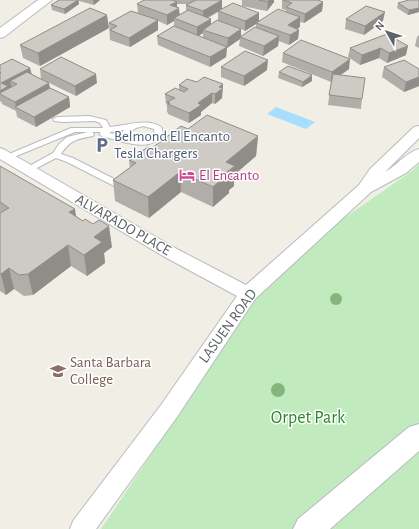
<svg xmlns="http://www.w3.org/2000/svg" width="419" height="529" viewBox="0 0 419 529" font-family="'Alegreya Sans',sans-serif">
	<style>
		.green { fill: #c1ebbf }
		.water { fill: #a7ddff }
		.lines { fill: none; stroke-linecap: round; stroke-linejoin: round }
		.lane-casing { stroke: #b8bbc0; stroke-width: 2 }
		.street-casing { stroke: #b8bbc0; stroke-width: 2 }
		.secondary-casing { stroke: #b6bbc0; stroke-width: 2 }
		.lane { fill: #fff; fill-rule: evenodd }
		.street { fill: #fff; fill-rule: evenodd }
		.secondary { fill: #fff; fill-rule: evenodd }
		.tree { fill: #85b57f }
		.wall { fill: #b1aea9; fill-rule: evenodd }
		.shaded-wall { fill: #908d89 }
		.building { fill: #cecac4; stroke: #908d89 }
		.labels { text-anchor: middle; dominant-baseline: central; stroke-width: 3; stroke-linejoin: round; paint-order: stroke }
		.service-label { font-size: 15px; fill: #4e5e75; stroke: #fff; text-anchor: start }
		.hotel-label { font-size: 15px; fill: #b23c85; stroke: #fff; text-anchor: start }
		.street-label { font-size: 15px; fill: #5d6267; stroke: #fff }
		.education-label { font-size: 15px; fill: #785e54; stroke: #fff; text-anchor: start }
		.near-park-label { font-size: 18px; fill: #2c872c; stroke: #fff }
	</style>
	<rect width="100%" height="100%" fill="#f1eee5"/>
	<!-- green -->
	<polygon class="green" points="419,164 419,529 101,529 260,293 340,221 412,171"/>
	<!-- water -->
	<polygon class="water" points="276,107 315,122 306,129 267,114"/>
	<g class="lines">
		<defs>
			<path id="lane" d="M89,116L106,120L110,127C125,126 150,117 162,128L163,135C147,154 123,140 103,137L99,134L101,132H92L94,134L93,136C77,139 70,140 61,154L73,158L124,184L125,186L124,188H118L67,162L56,158L31,171H25L24,169L53,153L59,144L67,137L88,132H75L9,159H6L2,157L71,128H103L100,123L95,121L63,122L54,121L53,119L57,117ZM143,126L154,129L155,135C148,141 132,145 130,132L136,128ZM124,130L122,133L124,136L110,133V132Z"/>
			<g id="street">
				<polygon points="38,0 52,0 4,37 0,38 0,28"/>
				<path d="M419,126V138L385,172C397,165 407,152 419,149V162L406,173L371,192L255,299L177,417L96,529H70L73,521L161,405L237,296L163,256L0,159V148L5,150L175,248L246,285L359,185L370,169L414,127Z"/>
			</g>
			<polygon id="secondary" points="419,424 419,451 330,529 293,529 298,519 409,427"/>
		</defs>
		<!-- lane casing -->
		<use href="#lane" class="lane-casing"/>
		<!-- street casing -->
		<use href="#street" class="street-casing"/>
		<!-- secondary casing -->
		<use href="#secondary" class="secondary-casing"/>
		<!-- lane -->
		<use href="#lane" class="lane"/>
		<!-- street -->
		<use href="#street" class="street"/>
		<!-- secondary -->
		<use href="#secondary" class="secondary"/>
	</g>
	<!-- trees -->
	<g class="tree">
		<circle cx="336" cy="299" r="6"/>
		<circle cx="278" cy="390" r="7"/>
	</g>
	<!-- wall -->
	<g class="wall">
		<polygon points="59,0 100,0 94,5 79,1 79,4 65,14 52,10 51,5"/>
		<path d="M144,0H222V9L259,13V21L286,12V10L282,9V0L323,2L322,11L304,23L300,22V27L297,29L299,30L298,39L289,45L279,41L278,46L263,56L239,46L240,39L227,48L226,57L210,67L158,45L157,36L174,26V21L167,25L158,21V30L130,47L110,40L109,23L138,13L137,4ZM177,4H187L186,5V11L180,15L177,8ZM218,12V21L211,24L208,18ZM256,24V27L241,36V29L245,31ZM203,33V38L198,36Z"/>
		<polygon points="242,0 274,0 274,2 267,11 242,6"/>
		<polygon points="419,0 419,12 408,15 397,8 398,3"/>
		<polygon points="346,19 383,21 364,35 345,29"/>
		<polygon points="109,28 40,66 23,58 20,45"/>
		<polygon points="387,34 406,55 387,63 379,58 360,65 348,57 350,48"/>
		<polygon points="419,35 419,48 415,46 417,37"/>
		<polygon points="283,53 349,69 340,75 362,99 361,109 328,105 331,82 282,62"/>
		<polygon points="0,65 30,68 32,74 50,88 69,97 70,107 36,127 17,117 16,111 2,104 1,101 0,102"/>
		<polygon points="221,67 267,70 244,86 221,77"/>
		<polygon points="384,67 419,69 419,86 404,92 382,77"/>
		<polygon points="40,69 97,83 76,96 41,79"/>
		<polygon points="279,72 312,75 312,81 302,87 278,78"/>
		<polygon points="197,82 223,84 222,98 215,104 212,103 201,112 201,115 189,123 168,114 168,113 167,112 167,105 166,104 165,94 179,90 179,85"/>
		<polygon points="188,129 258,136 256,156 234,175 234,186 229,190 229,193 213,207 181,192 149,218 115,201 113,180 130,168 129,160"/>
		<polygon points="0,166 76,216 112,247 104,253 105,263 87,276 71,266 33,295 24,296 14,289 6,295 0,291"/>
	</g>
	<!-- shaded-wall -->
	<g class="shaded-wall">
		<polygon points="78,0 79,4 65,14 64,9"/>
		<polygon points="93,0 100,0 94,5"/>
		<polygon points="222,0 222,9 203,20 203,11"/>
		<polygon points="269,0 274,0 274,2 267,11 268,2"/>
		<polygon points="177,2 177,10 179,8 180,18 174,18 174,21 167,25 167,15 170,5"/>
		<polygon points="323,2 322,11 304,23 305,14"/>
		<polygon points="419,8 419,12 408,15 409,10"/>
		<polygon points="385,12 383,21 364,35 365,26"/>
		<polygon points="259,13 259,22 256,23 256,24 245,31 245,21"/>
		<polygon points="107,15 109,28 40,66 38,53"/>
		<polygon points="300,17 300,27 287,35 288,25"/>
		<polygon points="211,19 211,28 203,30 203,33 197,37 197,27"/>
		<polygon points="158,20 158,30 130,47 129,38"/>
		<polygon points="241,29 241,37 240,37 240,39 227,48 228,38"/>
		<polygon points="299,30 298,39 289,45 290,35"/>
		<polygon points="279,36 278,46 263,56 264,46"/>
		<polygon points="408,46 406,55 387,63 389,53"/>
		<polygon points="227,47 226,57 210,67 210,57"/>
		<polygon points="381,48 379,58 360,65 362,55"/>
		<polygon points="350,59 349,69 331,82 332,72"/>
		<polygon points="268,60 267,70 244,86 244,76"/>
		<polygon points="30,68 32,78 10,81 12,88 0,94 1,83"/>
		<polygon points="96,74 97,83 76,96 75,86"/>
		<polygon points="312,75 312,81 302,87 303,82"/>
		<polygon points="419,77 419,86 404,92 406,82"/>
		<polygon points="49,83 51,93 16,107 15,102"/>
		<polygon points="223,84 222,98 215,104 215,94 219,87"/>
		<polygon points="212,93 212,103 201,112 201,115 189,123 189,113 198,103"/>
		<polygon points="69,97 70,107 36,127 34,117"/>
		<polygon points="258,136 256,156 234,175 234,186 229,190 229,193 213,207 213,187 226,162"/>
		<polygon points="180,172 181,192 149,218 148,197"/>
		<polygon points="75,209 78,230 69,212"/>
		<polygon points="109,226 112,247 104,253 105,263 87,276 84,255 94,237"/>
		<polygon points="68,245 71,266 33,295 28,274"/>
		<polygon points="9,268 14,289 6,295 1,274"/>
	</g>
	<!-- building -->
	<g class="building">
		<polygon points="59,0 78,0 64,9 51,5"/>
		<polygon points="144,0 172,0 177,2 170,5 179,8 167,15 137,4"/>
		<polygon points="196,0 222,0 203,11 186,5"/>
		<polygon points="259,0 269,0 268,2"/>
		<polygon points="283,0 318,0 323,2 305,14 286,7 292,3"/>
		<polygon points="409,0 419,0 419,8 409,10 398,3"/>
		<polygon points="233,3 259,13 245,21 218,11"/>
		<polygon points="366,6 385,12 365,26 346,19"/>
		<polygon points="90,8 107,15 38,53 20,45"/>
		<polygon points="278,9 300,17 288,25 299,30 290,35 256,23"/>
		<polygon points="188,10 211,19 197,27 174,18"/>
		<polygon points="131,11 158,20 129,38 110,30 117,26 109,23"/>
		<polygon points="217,20 241,29 228,38 203,30"/>
		<polygon points="174,26 227,47 210,57 157,36"/>
		<polygon points="255,27 279,36 264,46 240,37"/>
		<polygon points="387,34 408,46 389,53 381,48 362,55 350,48"/>
		<polygon points="301,40 350,59 332,72 283,53"/>
		<polygon points="245,51 268,60 244,76 221,67"/>
		<polygon points="61,57 96,74 75,86 40,69"/>
		<polygon points="12,59 30,68 1,83 8,86 0,91 0,73 1,73 0,72 0,65"/>
		<polygon points="404,60 419,69 419,77 406,82 384,67"/>
		<polygon points="288,66 312,75 303,82 279,72"/>
		<polygon points="27,72 49,83 15,102 0,94 0,93 17,84 10,81"/>
		<polygon points="333,74 365,78 362,99 329,95"/>
		<polygon points="204,77 223,84 219,87 223,88 215,94 212,93 198,103 201,105 189,113 168,104 170,103 167,102 175,98 165,94 175,88 184,92 188,89 179,85 187,79 197,82"/>
		<polygon points="50,88 69,97 34,117 15,107"/>
		<polygon points="207,115 258,136 226,162 235,166 227,172 230,172 213,187 180,172 148,197 113,180 136,163 129,160 148,147 152,148 181,126 188,129"/>
		<polygon points="0,166 75,209 69,212 83,221 85,219 93,224 99,220 109,226 94,237 102,242 84,255 68,245 28,274 19,275 9,268 1,274 0,274 0,213 9,208 0,202"/>
	</g>
	<!-- icons -->
	<defs>
		<symbol id="parking-bare" viewBox="-9 -9 18 18"><path d="M-3.5-5.5H1a3.5 3.5 0 0 1 0 7H-1V5.5H-3.5ZM-1-3.4V-.6H.8a1.4 1.4 0 0 0 0-2.8Z" fill="#5c6f8a" stroke="#fff" stroke-width="2.5" paint-order="stroke"/></symbol>
		<symbol id="hotel-bare" viewBox="-9 -9 18 18"><path d="M-6-4.5h1.5V1H6V5H4.5V3h-9V5H-6ZM-4 0a1.8 1.8 0 1 1 3.6 0ZM.5 0V-2.5h3Q6-2.5 6 0Z" fill="#d1479c" stroke="#fff" stroke-width="2.5" paint-order="stroke"/></symbol>
		<symbol id="university-bare" viewBox="-9 -9 18 18"><path d="M0-5L7-2L0 1L-7-2ZM-4 1L0 2.5L4 1V4Q0 6-4 4Z" fill="#8d6e63" stroke="#fff" stroke-width="2.5" paint-order="stroke"/></symbol>
	</defs>
	<g fill-rule="evenodd">
		<use href="#parking-bare" x="91" y="134" width="22" height="22"/>
		<use href="#hotel-bare" x="176" y="164" width="22" height="22"/>
		<use href="#university-bare" x="47" y="360" width="22" height="22"/>
	</g>
	<g class="labels">
		<!-- service labels -->
		<g class="service-label">
			<text x="114" y="136">Belmond El Encanto<tspan x="114" dy="17">Tesla Chargers</tspan></text>
		</g>
		<!-- hotel labels -->
		<g class="hotel-label">
			<text x="199" y="175">El Encanto</text>
		</g>
		<!-- street labels -->
		<g class="street-label">
			<text transform="translate(123 225) rotate(30)">ALVARADO PLACE</text>
			<text transform="translate(228 326) rotate(-54)">LASUEN ROAD</text>
		</g>
		<!-- education labels -->
		<g class="education-label">
			<text x="70" y="362">Santa Barbara<tspan x="70" dy="17">College</tspan></text>
		</g>
		<!-- near-park labels -->
		<g class="near-park-label">
			<text x="308" y="418">Orpet Park</text>
		</g>
	</g>
	<!-- north arrow -->
	<g transform="translate(387 32) rotate(309)" stroke="#ffffff" stroke-width="3" paint-order="stroke">
	<path d="M0-3L7 15L0 10L-7 15Z" fill="#5d6267"/>
	<text y="-6" font-size="11" font-weight="bold" text-anchor="middle" fill="#5d6267">N</text>
	</g>
</svg>
